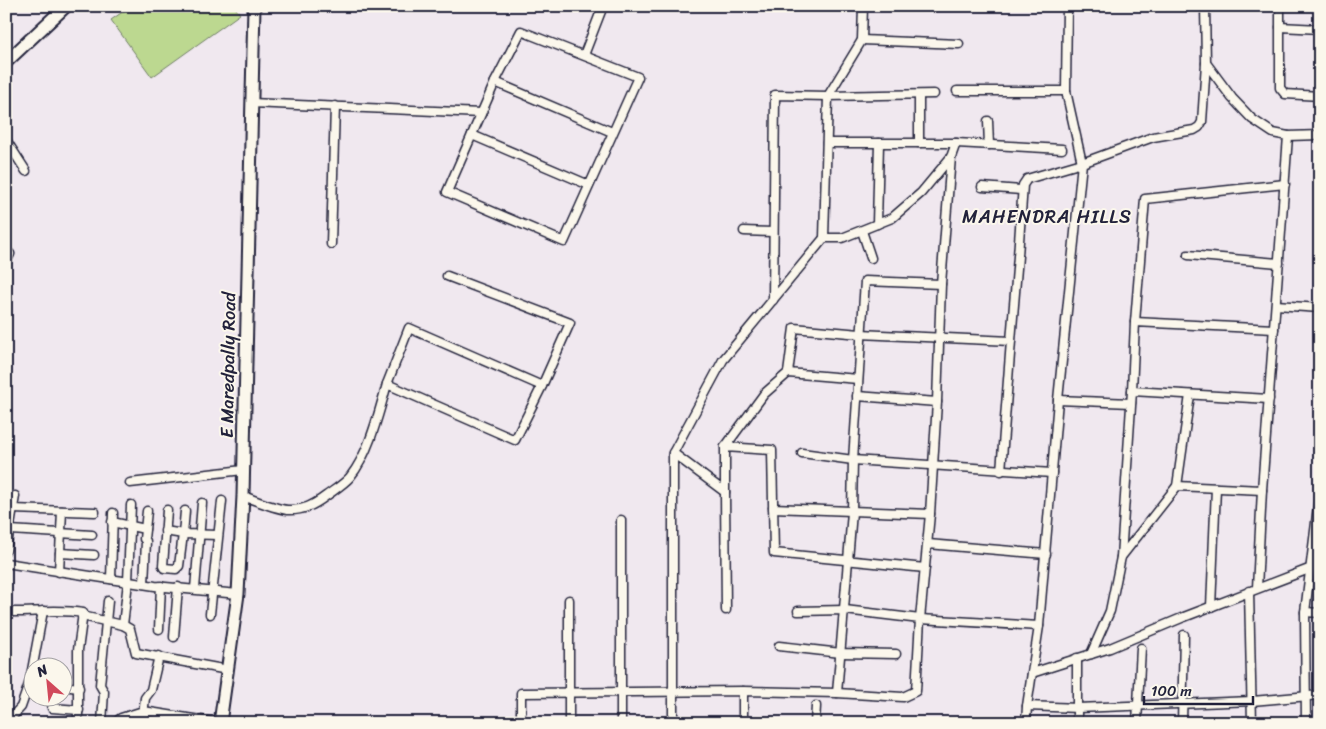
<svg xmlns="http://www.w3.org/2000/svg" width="1326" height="729" viewBox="0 0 1326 729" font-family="Sriracha,sans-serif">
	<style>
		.green { fill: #bcd890; stroke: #6f7d66 }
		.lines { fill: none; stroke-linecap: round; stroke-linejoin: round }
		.minor-casing { stroke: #22223b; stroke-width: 11 }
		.secondary-casing { stroke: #22223b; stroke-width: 15 }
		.minor { stroke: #fbf7ec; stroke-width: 8 }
		.secondary { stroke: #fbf7ec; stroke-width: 11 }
		.labels { text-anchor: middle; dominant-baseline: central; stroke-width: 4; stroke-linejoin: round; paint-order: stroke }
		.street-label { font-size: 18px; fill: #22223b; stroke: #fbf7ec }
		.neighbourhood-label { font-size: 19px; letter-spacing: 1px; fill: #22223b; stroke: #fbf7ec }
	</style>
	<rect width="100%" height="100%" fill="#f0e8ef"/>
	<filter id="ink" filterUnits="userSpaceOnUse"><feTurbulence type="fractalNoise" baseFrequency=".02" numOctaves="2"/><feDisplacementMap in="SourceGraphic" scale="10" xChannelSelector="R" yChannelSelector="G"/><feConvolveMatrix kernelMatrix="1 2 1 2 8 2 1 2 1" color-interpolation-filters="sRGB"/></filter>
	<g filter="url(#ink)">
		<!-- green -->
		<polygon class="green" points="131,6 234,6 240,14 152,77 111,20"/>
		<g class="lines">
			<defs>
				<g id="minor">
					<polyline points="1205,6 1206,63 1232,98 1252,119 1273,133 1288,136 1262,490 1257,588"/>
					<polyline points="1280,6 1280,88 1285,94 1320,96"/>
					<polyline points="1280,27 1320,29"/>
					<polygon points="521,31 638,77 564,242 447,192 495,82"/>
					<polyline points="862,40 959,44"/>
					<polyline points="584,55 603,6"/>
					<polyline points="495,82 612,132"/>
					<polyline points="957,91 1066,91 1067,6"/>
					<polyline points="251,103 481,113"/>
					<polyline points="988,121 989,145"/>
					<polyline points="472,135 589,185"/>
					<polyline points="1288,136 1320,135"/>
					<polyline points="6,140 26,171"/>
					<polyline points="827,143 956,143 1062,149"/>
					<polyline points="919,143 919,95"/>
					<polyline points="982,187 1021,190"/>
					<polyline points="877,224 879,143"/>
					<polyline points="744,231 773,232"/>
					<polyline points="862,231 871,258"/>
					<polyline points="824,238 842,238 892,218 921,193 951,157 956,143"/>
					<polyline points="331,244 335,106"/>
					<polyline points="6,250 10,254 6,262"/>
					<polyline points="1188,255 1279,263"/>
					<polyline points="773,300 775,95 828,96 934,94"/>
					<polyline points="1276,305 1320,308"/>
					<polyline points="1135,322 1145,199 1285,184"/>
					<polyline points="1011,341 1018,256 1023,185 1027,179 1082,163 1153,137 1194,130 1199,127 1202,122 1206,63"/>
					<polyline points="788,373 858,379"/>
					<polyline points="387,384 409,328 542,386"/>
					<polyline points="857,396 937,402"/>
					<polyline points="1269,399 1132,391 1135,322 1274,329"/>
					<polyline points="1058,400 1131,403"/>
					<polyline points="725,447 764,394 788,373 794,328 860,334 1011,341 1001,471"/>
					<polyline points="673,453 723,360 824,238 828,96 862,40 863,6"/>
					<polyline points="802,453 853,460 1052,473"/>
					<polyline points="130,483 243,470"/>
					<polyline points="1177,486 1190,395"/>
					<polyline points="725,492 726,610"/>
					<path d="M243,496C257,501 273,508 287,510C303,511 314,505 326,496C334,490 344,484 350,477C369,454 379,412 387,384L515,440L542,386L570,323L447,276"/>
					<polyline points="773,508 930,514"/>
					<polyline points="13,509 95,512"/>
					<polyline points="167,510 163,566 164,568 176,569 179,566 183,534 185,511"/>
					<polyline points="621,520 621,723"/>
					<polyline points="112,522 145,529"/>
					<polyline points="10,530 92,535"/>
					<polyline points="165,531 183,534 218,535"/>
					<polyline points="928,544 1046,554"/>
					<polyline points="6,550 15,496"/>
					<polyline points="60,553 94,555"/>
					<polyline points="1121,557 1132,391"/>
					<polyline points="6,563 155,586 238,594"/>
					<polyline points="59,572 62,511"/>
					<polyline points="111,579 113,513"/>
					<polyline points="144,584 146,541 144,539 147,511"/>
					<polyline points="195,589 202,503"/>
					<polyline points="1249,591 1252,723"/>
					<polyline points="1211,607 1216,488"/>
					<polyline points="798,611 845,610 920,619 1039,626"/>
					<path d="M6,612C32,613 58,608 83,613L78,650V723"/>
					<polyline points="1305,612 1320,613"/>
					<polyline points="210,614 222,501"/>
					<polyline points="82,616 123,625 130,629 136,653 228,670"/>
					<polyline points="123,625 128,582 131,505"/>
					<polyline points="159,629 161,586"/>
					<polyline points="174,637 178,587"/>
					<polyline points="779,646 841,653 896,654"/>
					<polyline points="1091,654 1110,611 1121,557 1177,486 1262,490"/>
					<polyline points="1077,658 1077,723"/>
					<polyline points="1032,673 1110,648 1184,617 1309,569"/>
					<polyline points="62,686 79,688"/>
					<polyline points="837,693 852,512 853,460 865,281 941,284"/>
					<polyline points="1027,706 1078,708 1252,701 1320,695"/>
					<polyline points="52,708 79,710"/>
					<polyline points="9,723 9,720 21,707 30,681 43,611"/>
					<polyline points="102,723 104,692 100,685 108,601"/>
					<polyline points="115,723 121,718 143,711 219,723"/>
					<polyline points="142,723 145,698 151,690 159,656"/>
					<polyline points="521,723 521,693 743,691 837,693 903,697 916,691 920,619 930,514 937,402 941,284 951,157"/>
					<polyline points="569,723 569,600"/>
					<polyline points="673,723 673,453 725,492 725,447 772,450 774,553 925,568"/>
					<polyline points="743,723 743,691"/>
					<polyline points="815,723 816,706"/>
					<polyline points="1026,723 1027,706 1039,626 1058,400 1082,163 1066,91"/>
					<polyline points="1137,723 1141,648"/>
					<polyline points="1182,723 1184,635"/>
					<polyline points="1306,723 1305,612 1320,490"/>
				</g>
				<g id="secondary">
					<polyline points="6,62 66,6"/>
					<polyline points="220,723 238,594 243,496 254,6"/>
				</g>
			</defs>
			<!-- minor casing -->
			<use href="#minor" class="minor-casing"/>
			<!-- secondary casing -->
			<use href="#secondary" class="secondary-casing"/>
			<!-- minor -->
			<use href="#minor" class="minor"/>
			<!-- secondary -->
			<use href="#secondary" class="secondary"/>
		</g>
	</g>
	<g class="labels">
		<!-- street labels -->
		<g class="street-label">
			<text transform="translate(228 365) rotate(-89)">E Maredpally Road</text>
		</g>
		<!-- neighbourhood labels -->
		<g class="neighbourhood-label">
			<text x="1047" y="216">MAHENDRA HILLS</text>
		</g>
	</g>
	<!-- margin -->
	<rect width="1326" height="729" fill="none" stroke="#fbf7ec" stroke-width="25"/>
	<rect x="12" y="12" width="1301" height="704" fill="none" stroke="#22223b" stroke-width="2" filter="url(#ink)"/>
	<!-- north arrow -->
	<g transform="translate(48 682) rotate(333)"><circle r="24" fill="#fbf7ec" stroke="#a4a2a5"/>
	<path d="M0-4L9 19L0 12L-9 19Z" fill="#d1495b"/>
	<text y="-8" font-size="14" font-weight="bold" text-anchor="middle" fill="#22223b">N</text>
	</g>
	<!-- scale -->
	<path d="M1144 696v8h109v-8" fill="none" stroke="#22223b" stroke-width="2.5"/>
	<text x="1151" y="696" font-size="15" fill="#22223b" stroke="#fbf7ec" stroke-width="4" paint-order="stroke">100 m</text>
</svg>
